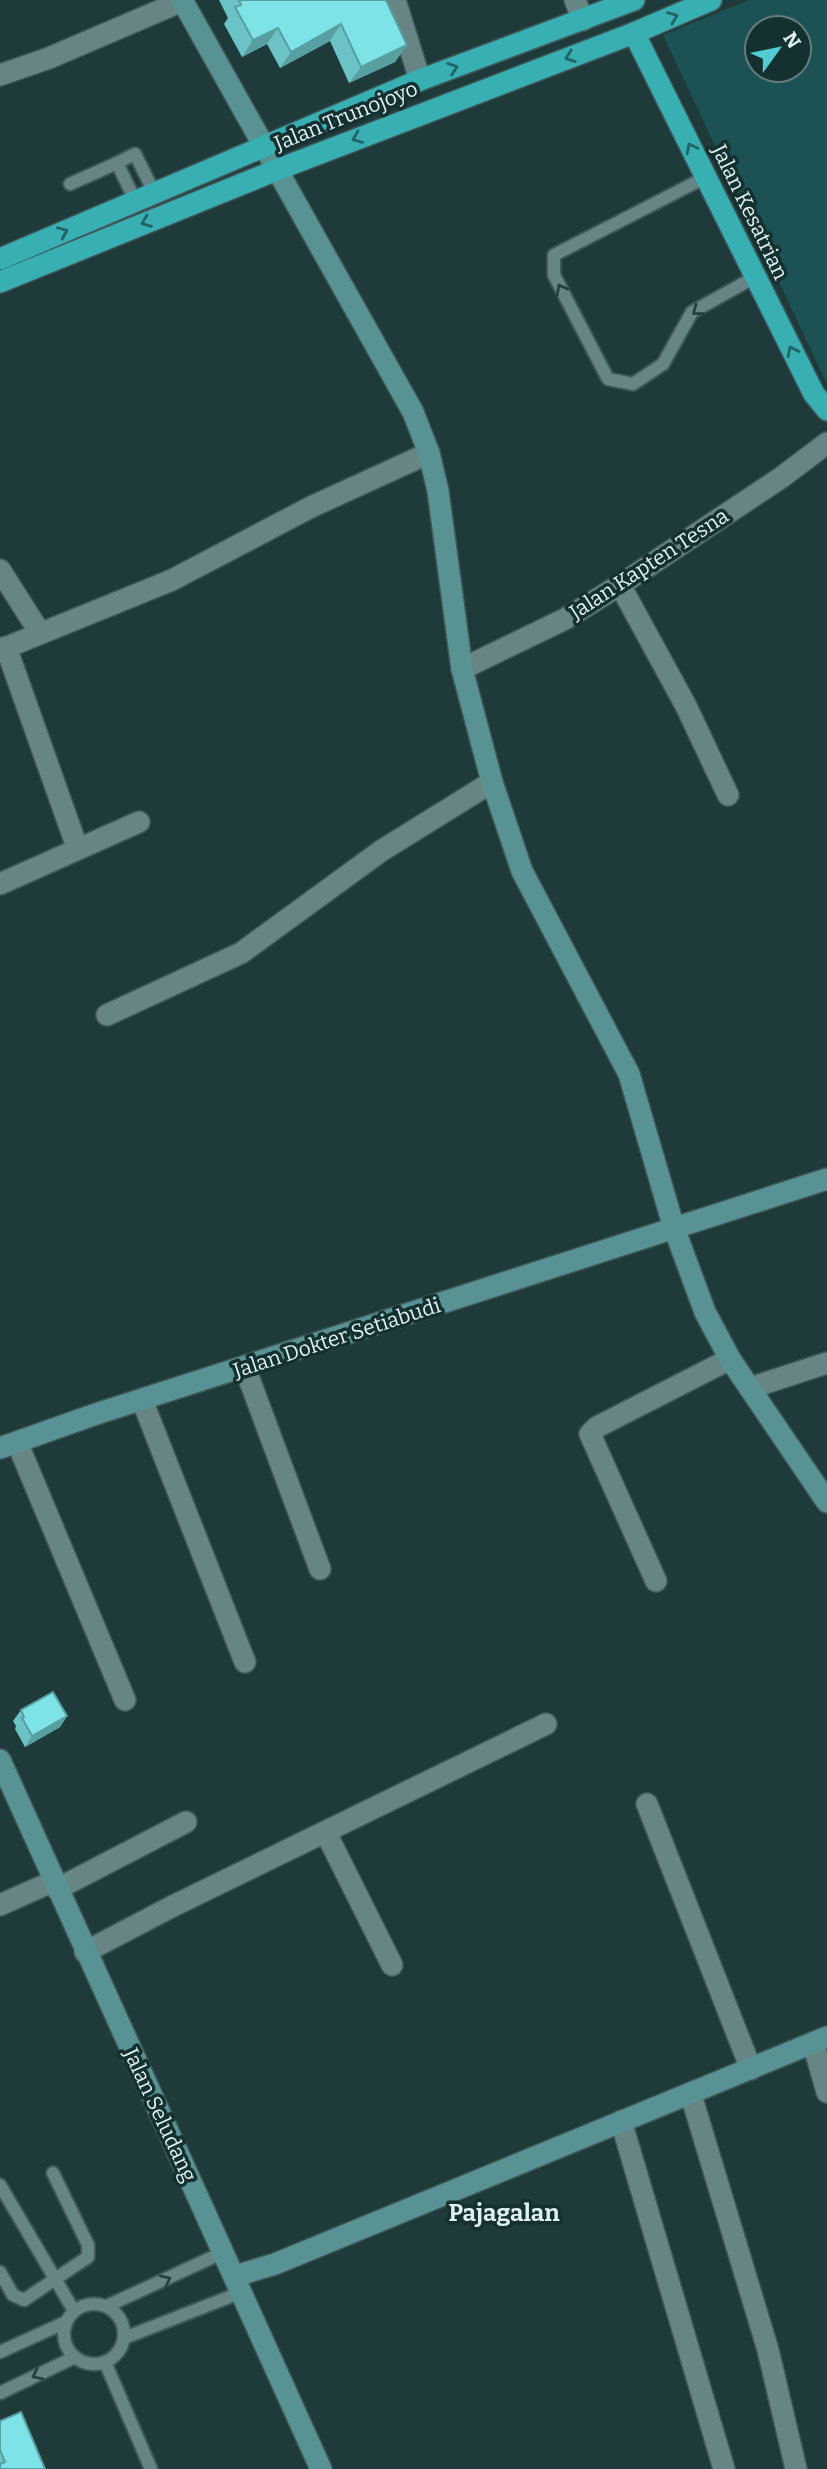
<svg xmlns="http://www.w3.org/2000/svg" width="827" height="2469" viewBox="0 0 827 2469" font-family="Bitter,serif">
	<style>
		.green { fill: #1c5253; fill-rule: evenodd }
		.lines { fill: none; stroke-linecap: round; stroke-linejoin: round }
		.lane-casing { stroke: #3e5758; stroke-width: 16 }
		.street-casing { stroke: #3e5758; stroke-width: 24 }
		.secondary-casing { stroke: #3e5758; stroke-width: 24 }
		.highway-casing { stroke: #3e5758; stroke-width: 24 }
		.lane { stroke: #678585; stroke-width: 12 }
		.street { stroke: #678585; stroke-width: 21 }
		.secondary { stroke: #599293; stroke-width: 21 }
		.highway { stroke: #37afb3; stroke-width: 21 }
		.wall { fill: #6cc3c6 }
		.shaded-wall { fill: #589fa1 }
		.building { fill: #7de3e6; stroke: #589fa1; stroke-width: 2 }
		.oneway { stroke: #226365 }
		.oneway2 { stroke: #254142 }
		.labels { text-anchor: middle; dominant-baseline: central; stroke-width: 7; stroke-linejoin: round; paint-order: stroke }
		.street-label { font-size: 21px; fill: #dfeff0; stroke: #143031 }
		.quarter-label { font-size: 24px; font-weight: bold; fill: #dfeff0; stroke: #143031 }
	</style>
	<rect width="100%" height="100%" fill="#1f3a3b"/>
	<!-- green -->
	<path class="green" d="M749,0H827V384L663,35ZM757,28H799V70H757Z"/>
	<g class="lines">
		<defs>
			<g id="lane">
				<polyline points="117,163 135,154 155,194"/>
				<polyline points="706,177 554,255 554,275 608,379 633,384 663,364 692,312 755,277"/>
				<polyline points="70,184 117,163 136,202"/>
				<polyline points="0,2185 74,2311"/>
				<polyline points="0,2272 13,2295 24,2300 88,2257 88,2245 53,2173"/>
				<circle cx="94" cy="2334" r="30"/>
				<polyline points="107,2306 224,2252"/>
				<polyline points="124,2338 242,2292"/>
				<polyline points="0,2352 66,2322"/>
				<polyline points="105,2362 151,2469"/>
				<polyline points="0,2393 75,2357"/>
			</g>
			<g id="street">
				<polyline points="395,0 420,80"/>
				<polyline points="575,0 583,20"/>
				<polyline points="0,75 49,58 182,1"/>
				<polyline points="0,570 40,633"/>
				<polyline points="620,585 686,706 728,795"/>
				<polyline points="6,647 77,847"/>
				<polyline points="0,650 172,580 311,507 429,453"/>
				<polyline points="462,669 565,619 620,585 782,477 827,443"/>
				<polyline points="0,884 139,822"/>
				<polyline points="107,1015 241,953 381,851 492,782"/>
				<polyline points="245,1368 320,1569"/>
				<polyline points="750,1388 827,1363"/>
				<polyline points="142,1400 245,1662"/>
				<polyline points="17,1442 125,1700"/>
				<polyline points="656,1581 590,1434 597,1427 730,1359"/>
				<polyline points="647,1804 751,2069"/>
				<polyline points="326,1833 392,1965"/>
				<polyline points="57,1889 186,1822"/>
				<polyline points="0,1905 54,1881"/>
				<polyline points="85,1952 173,1906 546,1724"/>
				<polyline points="813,2043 827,2092"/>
				<polyline points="691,2095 768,2350 796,2469"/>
				<polyline points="621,2121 724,2469"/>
			</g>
			<g id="secondary">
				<polyline points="182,0 413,412 429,453 438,491 462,669 492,782 522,871 629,1074 674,1228 705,1312 730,1359 827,1502"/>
				<polyline points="0,1448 96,1414 827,1179"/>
				<polyline points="0,1760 321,2469"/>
				<polyline points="235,2276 275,2264 827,2037"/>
			</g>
			<g id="highway">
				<polyline points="634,33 814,394 827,410"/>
				<polyline points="0,259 420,80 634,0"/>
				<polyline points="0,282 279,169 634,33 711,0"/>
			</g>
		</defs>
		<!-- lane casing -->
		<use href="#lane" class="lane-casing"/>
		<!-- street casing -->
		<use href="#street" class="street-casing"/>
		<!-- secondary casing -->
		<use href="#secondary" class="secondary-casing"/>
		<!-- highway casing -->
		<use href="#highway" class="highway-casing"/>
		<!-- lane -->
		<use href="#lane" class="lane"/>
		<!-- street -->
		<use href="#street" class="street"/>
		<!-- secondary -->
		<use href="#secondary" class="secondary"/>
		<!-- highway -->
		<use href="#highway" class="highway"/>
	</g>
	<!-- wall -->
	<g class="wall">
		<polygon points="219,0 386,0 407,45 395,62 349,83 330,41 280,68 267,44 242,57 224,24 228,18"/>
		<polygon points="21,1710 67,1716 60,1727 25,1747 15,1729 16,1726 13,1721"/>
		<polygon points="0,2421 45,2469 0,2469"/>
	</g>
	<!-- shaded-wall -->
	<g class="shaded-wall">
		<polygon points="341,24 330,41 280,68 291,52"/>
		<polygon points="278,28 267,44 242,57 253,40"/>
		<polygon points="407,45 395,62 349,83 361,67"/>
		<polygon points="67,1716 60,1727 25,1747 32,1736"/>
	</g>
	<!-- building -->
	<g class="building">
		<polygon points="239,0 386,0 407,45 361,67 341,24 291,52 278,28 253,40 235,7 241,5"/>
		<polygon points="53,1692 67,1716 32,1736 22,1718 24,1717 21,1710"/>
		<polygon points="21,2412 45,2469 0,2469 0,2464 5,2462 0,2450 0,2421"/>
	</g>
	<!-- one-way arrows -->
	<defs><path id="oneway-chevron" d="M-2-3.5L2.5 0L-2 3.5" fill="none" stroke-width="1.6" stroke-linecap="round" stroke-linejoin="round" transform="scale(1.75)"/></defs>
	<g class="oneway">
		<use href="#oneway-chevron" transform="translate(673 17) rotate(-22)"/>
		<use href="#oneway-chevron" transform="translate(570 57) rotate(160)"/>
		<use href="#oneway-chevron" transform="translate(453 68) rotate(-20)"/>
		<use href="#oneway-chevron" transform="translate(357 138) rotate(158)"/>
		<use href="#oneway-chevron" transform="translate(691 148) rotate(-117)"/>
		<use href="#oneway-chevron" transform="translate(146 222) rotate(158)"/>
		<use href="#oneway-chevron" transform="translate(63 232) rotate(-23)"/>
		<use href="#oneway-chevron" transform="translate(792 351) rotate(-116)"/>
	</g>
	<g class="oneway2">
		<use href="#oneway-chevron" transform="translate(561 289) rotate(-118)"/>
		<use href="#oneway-chevron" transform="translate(697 311) rotate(142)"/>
		<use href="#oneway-chevron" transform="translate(166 2280) rotate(-25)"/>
		<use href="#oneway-chevron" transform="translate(37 2375) rotate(154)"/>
	</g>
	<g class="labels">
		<!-- street labels -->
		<g class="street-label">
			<text transform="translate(346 116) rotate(-22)">Jalan Trunojoyo</text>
			<text transform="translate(750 212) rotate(64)">Jalan Kesatrian</text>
			<text transform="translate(649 564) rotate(-33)">Jalan Kapten Tesna</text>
			<text transform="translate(337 1338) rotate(-18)">Jalan Dokter Setiabudi</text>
			<text transform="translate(160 2115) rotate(65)">Jalan Seludang</text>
		</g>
		<!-- quarter labels -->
		<g class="quarter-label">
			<text x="504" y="2213">Pajagalan</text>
		</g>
	</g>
	<!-- north arrow -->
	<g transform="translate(778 49) rotate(57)"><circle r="33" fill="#143031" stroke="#657c7d" stroke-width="2"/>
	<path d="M0-5L12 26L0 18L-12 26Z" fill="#52ccd0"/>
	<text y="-10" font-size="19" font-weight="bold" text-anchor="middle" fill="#dfeff0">N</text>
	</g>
</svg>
